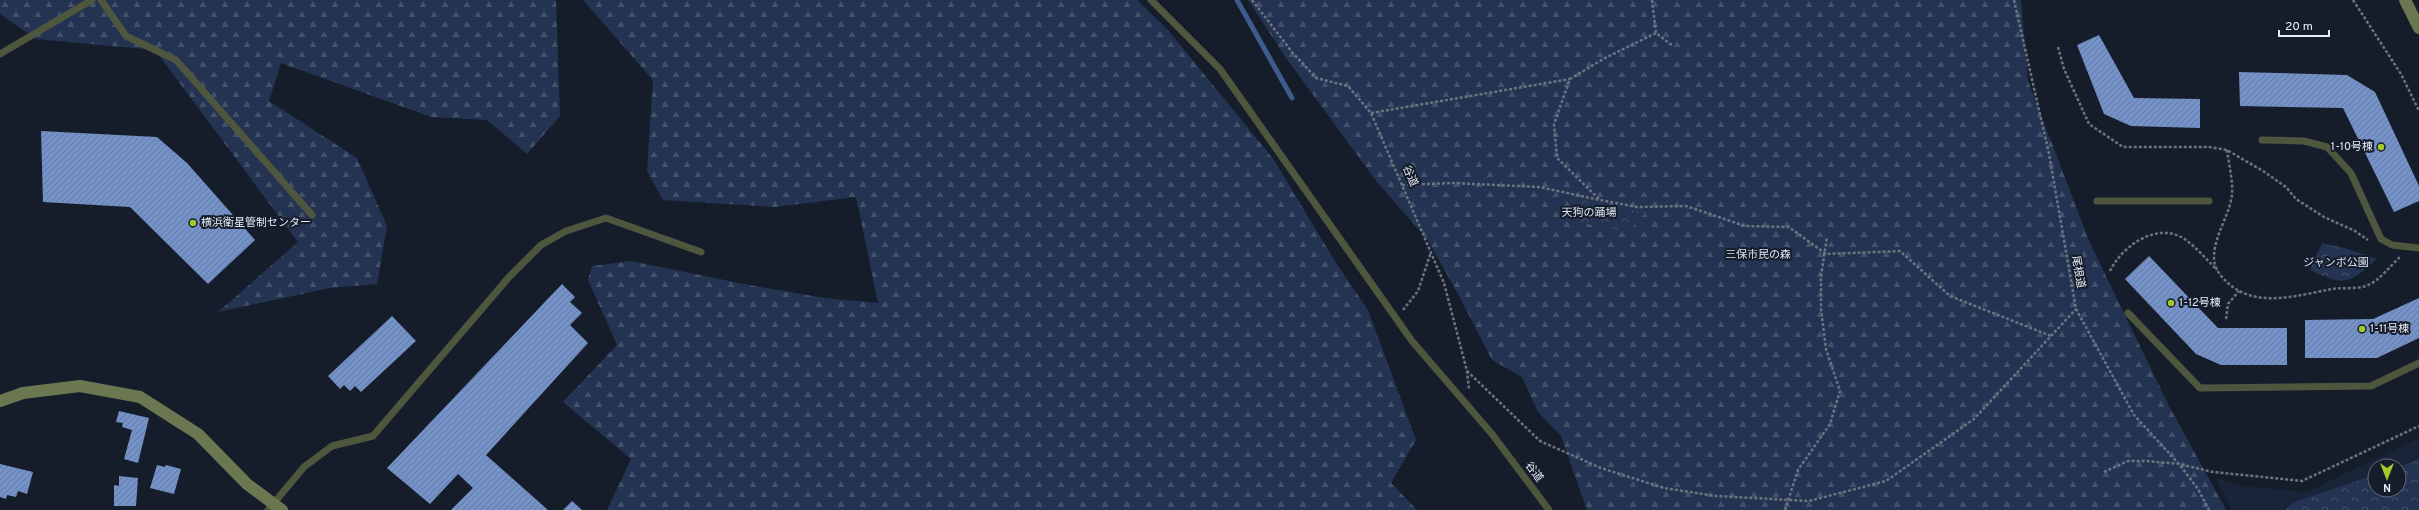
<svg xmlns="http://www.w3.org/2000/svg" width="2419" height="510" viewBox="0 0 2419 510" font-family="Overpass,'Noto Sans JP',sans-serif">
	<style>
		.built { fill: #192438; fill-rule: evenodd }
		.forest { fill: url(#forest-firs) }
		.park { fill: url(#park-crowns) }
		.lines { fill: none; stroke-linecap: round; stroke-linejoin: round }
		.stream { stroke: #3f5a8c; stroke-width: 5 }
		.building { fill: url(#building-hatch) }
		.path { stroke: #6c7480; stroke-width: 2.5; stroke-dasharray: 3 2; stroke-linecap: butt }
		.lane { stroke: #4e573e; stroke-width: 7 }
		.secondary { stroke: #6a7750; stroke-width: 12 }
		.poi-dot { fill: #a1c92a; stroke: #151d2b; stroke-width: 1.5 }
		.labels { text-anchor: middle; dominant-baseline: central; stroke-width: 4; stroke-linejoin: round; paint-order: stroke }
		.poi-label { font-size: 11px; fill: #e5ebf6; stroke: #151d2b; text-anchor: start }
		.street-label { font-size: 11px; fill: #e5ebf6; stroke: #151d2b }
		.park-label { font-size: 11px; fill: #dae3f2; stroke: #151d2b }
	</style>
	<defs>
		<pattern id="forest-firs" width="22" height="20" patternUnits="userSpaceOnUse"><rect width="22" height="20" fill="#233351"/><path d="M5 1l3.5 6h-7zM16 11l3.5 6h-7z" fill="#43516b"/></pattern>
		<pattern id="park-crowns" width="20" height="18" patternUnits="userSpaceOnUse"><rect width="20" height="18" fill="#233351"/><path d="M2 6a3 3 0 1 1 6 0M12 15a3 3 0 1 1 6 0" fill="none" stroke="#43516b"/></pattern>
		<pattern id="building-hatch" width="6" height="6" patternUnits="userSpaceOnUse"><rect width="6" height="6" fill="#7492c8"/><path d="M-1 1l2-2M0 6l6-6M5 7l2-2" fill="none" stroke="#667ba2"/></pattern>
	</defs>
	<rect width="100%" height="100%" fill="#151d2b"/>
	<!-- built -->
	<path class="built" d="M2419,438V510H2232L2216,478L2241,486L2307,492ZM2375,466H2399V490H2375Z"/>
	<!-- forest -->
	<g class="forest">
		<polygon points="0,0 556,0 560,116 527,154 487,120 431,117 281,63 269,101 357,158 387,226 377,284 330,288 218,312 298,242 155,50 36,39 0,14"/>
		<polygon points="583,0 1137,0 1168,30 1274,160 1336,263 1368,310 1416,440 1391,483 1417,510 607,510 631,459 563,402 617,345 588,280 592,266 631,261 749,285 825,298 878,303 856,197 775,207 663,200 647,171 653,80"/>
		<polygon points="1248,0 2021,0 2028,81 2090,243 2169,406 2226,510 1587,510 1561,436 1538,412 1522,377 1492,360 1458,294 1427,239 1377,182 1286,58"/>
	</g>
	<!-- park -->
	<g class="park">
		<polygon points="1571,197 1645,213 1629,232 1577,222"/>
		<path d="M2322,243L2345,248L2377,259C2349,284 2345,287 2310,270Z"/>
		<polygon points="2419,459 2419,510 2285,510 2294,502 2375,475 2375,490 2399,490 2399,467"/>
	</g>
	<g class="lines">
		<!-- stream -->
		<polyline class="stream" points="1237,0 1292,98"/>
	</g>
	<!-- building -->
	<g class="building">
		<polygon points="2099,35 2134,98 2200,99 2200,128 2131,126 2104,114 2077,45"/>
		<polygon points="2239,72 2347,75 2375,92 2419,186 2419,201 2394,212 2343,108 2240,106"/>
		<polygon points="41,131 157,137 187,163 255,240 208,284 130,207 43,202"/>
		<polygon points="2149,256 2218,328 2287,328 2287,365 2221,365 2196,354 2125,279"/>
		<polygon points="562,284 575,297 570,302 582,313 570,325 588,343 486,455 548,510 451,510 473,488 458,474 430,504 387,468"/>
		<polygon points="2419,298 2419,338 2377,358 2305,358 2305,320 2373,319"/>
		<polygon points="392,316 416,341 361,392 355,386 350,391 344,385 340,389 328,376"/>
		<polygon points="119,411 149,418 138,463 124,459 132,430 122,427 123,423 116,422"/>
		<polygon points="0,464 33,472 27,494 18,491 16,497 7,495 6,499 0,497"/>
		<polygon points="157,465 165,467 166,465 181,469 174,494 150,488"/>
		<polygon points="119,476 138,478 136,506 114,506 114,485 119,486"/>
		<polygon points="572,501 582,510 563,510"/>
	</g>
	<g class="lines">
		<!-- path -->
		<g class="path">
			<polyline points="1252,0 1292,52 1316,78 1348,86 1371,113 1444,283 1467,371 1469,389"/>
			<polyline points="1652,0 1656,33 1673,46"/>
			<polyline points="2014,0 2049,154 2076,309 2134,415 2179,464 2198,489 2209,510"/>
			<polyline points="2353,0 2401,74 2419,111"/>
			<polyline points="1656,33 1605,58 1570,79 1554,124 1557,158 1600,200 1637,207 1686,206 1745,226 1789,227 1826,254 1900,251 1950,296 2051,336"/>
			<polyline points="2058,47 2064,69 2089,124 2123,147 2209,147 2227,150 2263,171 2286,187 2296,199 2324,217 2355,231 2368,240"/>
			<polyline points="1371,113 1570,79"/>
			<path d="M2227,150C2229,164 2233,181 2232,195C2229,217 2213,237 2214,260C2215,269 2221,277 2228,283C2256,309 2299,295 2332,289C2344,287 2357,290 2368,285C2379,281 2391,265 2400,257"/>
			<polyline points="1402,185 1452,183 1539,187 1600,200"/>
			<path d="M2110,271C2122,246 2158,220 2186,240C2197,248 2207,260 2217,270"/>
			<polyline points="1403,310 1418,291 1431,252"/>
			<polyline points="2226,319 2228,304 2239,291"/>
			<polyline points="1467,371 1540,441 1601,468 1664,488 1716,496 1809,501 1886,481 1974,419 2076,309"/>
			<polyline points="2104,472 2128,461 2147,461 2179,464 2213,472 2302,481 2419,426"/>
			<polyline points="1785,510 1798,470 1830,424 1840,391 1826,349 1821,309 1821,276 1827,237"/>
		</g>
		<!-- lane -->
		<g class="lane">
			<polyline points="101,0 126,36 176,60 312,215"/>
			<polyline points="1151,0 1220,69 1412,341 1492,434 1549,510"/>
			<polyline points="0,54 92,0"/>
			<polyline points="2262,140 2304,141 2327,147 2351,173 2381,239 2392,245 2419,248"/>
			<polyline points="2097,201 2209,201"/>
			<polyline points="2128,313 2200,388 2371,386 2419,363"/>
			<polyline points="268,510 304,467 332,446 373,436 509,277 541,245 566,231 606,218 701,252"/>
		</g>
		<!-- secondary -->
		<g class="secondary">
			<polyline points="2405,0 2419,28"/>
			<polyline points="0,401 23,393 80,386 140,397 198,434 247,484 282,510"/>
		</g>
	</g>
	<!-- markers -->
	<g class="poi-dot">
		<circle cx="2381" cy="147" r="4"/>
		<circle cx="193" cy="223" r="4"/>
		<circle cx="2171" cy="303" r="4"/>
		<circle cx="2362" cy="329" r="4"/>
	</g>
	<g class="labels">
		<!-- poi labels -->
		<g class="poi-label">
			<text x="2373" y="147" text-anchor="end">1-10号棟</text>
			<text x="201" y="223">横浜衛星管制センター</text>
			<text x="2179" y="303">1-12号棟</text>
			<text x="2370" y="329">1-11号棟</text>
		</g>
		<!-- street labels -->
		<g class="street-label">
			<text transform="translate(1410 176) rotate(66)">谷道</text>
			<text transform="translate(2078 272) rotate(80)">尾根道</text>
			<text transform="translate(1534 472) rotate(53)">谷道</text>
		</g>
		<!-- park labels -->
		<g class="park-label">
			<text x="1589" y="213">天狗の踊場</text>
			<text x="1758" y="255">三保市民の森</text>
			<text x="2336" y="263">ジャンボ公園</text>
		</g>
	</g>
	<!-- north arrow -->
	<g transform="translate(2387 478) rotate(180)"><circle r="19" fill="#151d2b" stroke="#686f7c"/>
	<path d="M0-3L7 15L0 10L-7 15Z" fill="#a1c92a"/>
	<text y="-6" font-size="11" font-weight="bold" text-anchor="middle" fill="#e5ebf6">N</text>
	</g>
	<!-- scale -->
	<path d="M2279 30v6h50v-6" fill="none" stroke="#e5ebf6" stroke-width="2"/>
	<text x="2285" y="30" font-size="12" fill="#e5ebf6" stroke="#151d2b" stroke-width="3" paint-order="stroke">20 m</text>
</svg>
